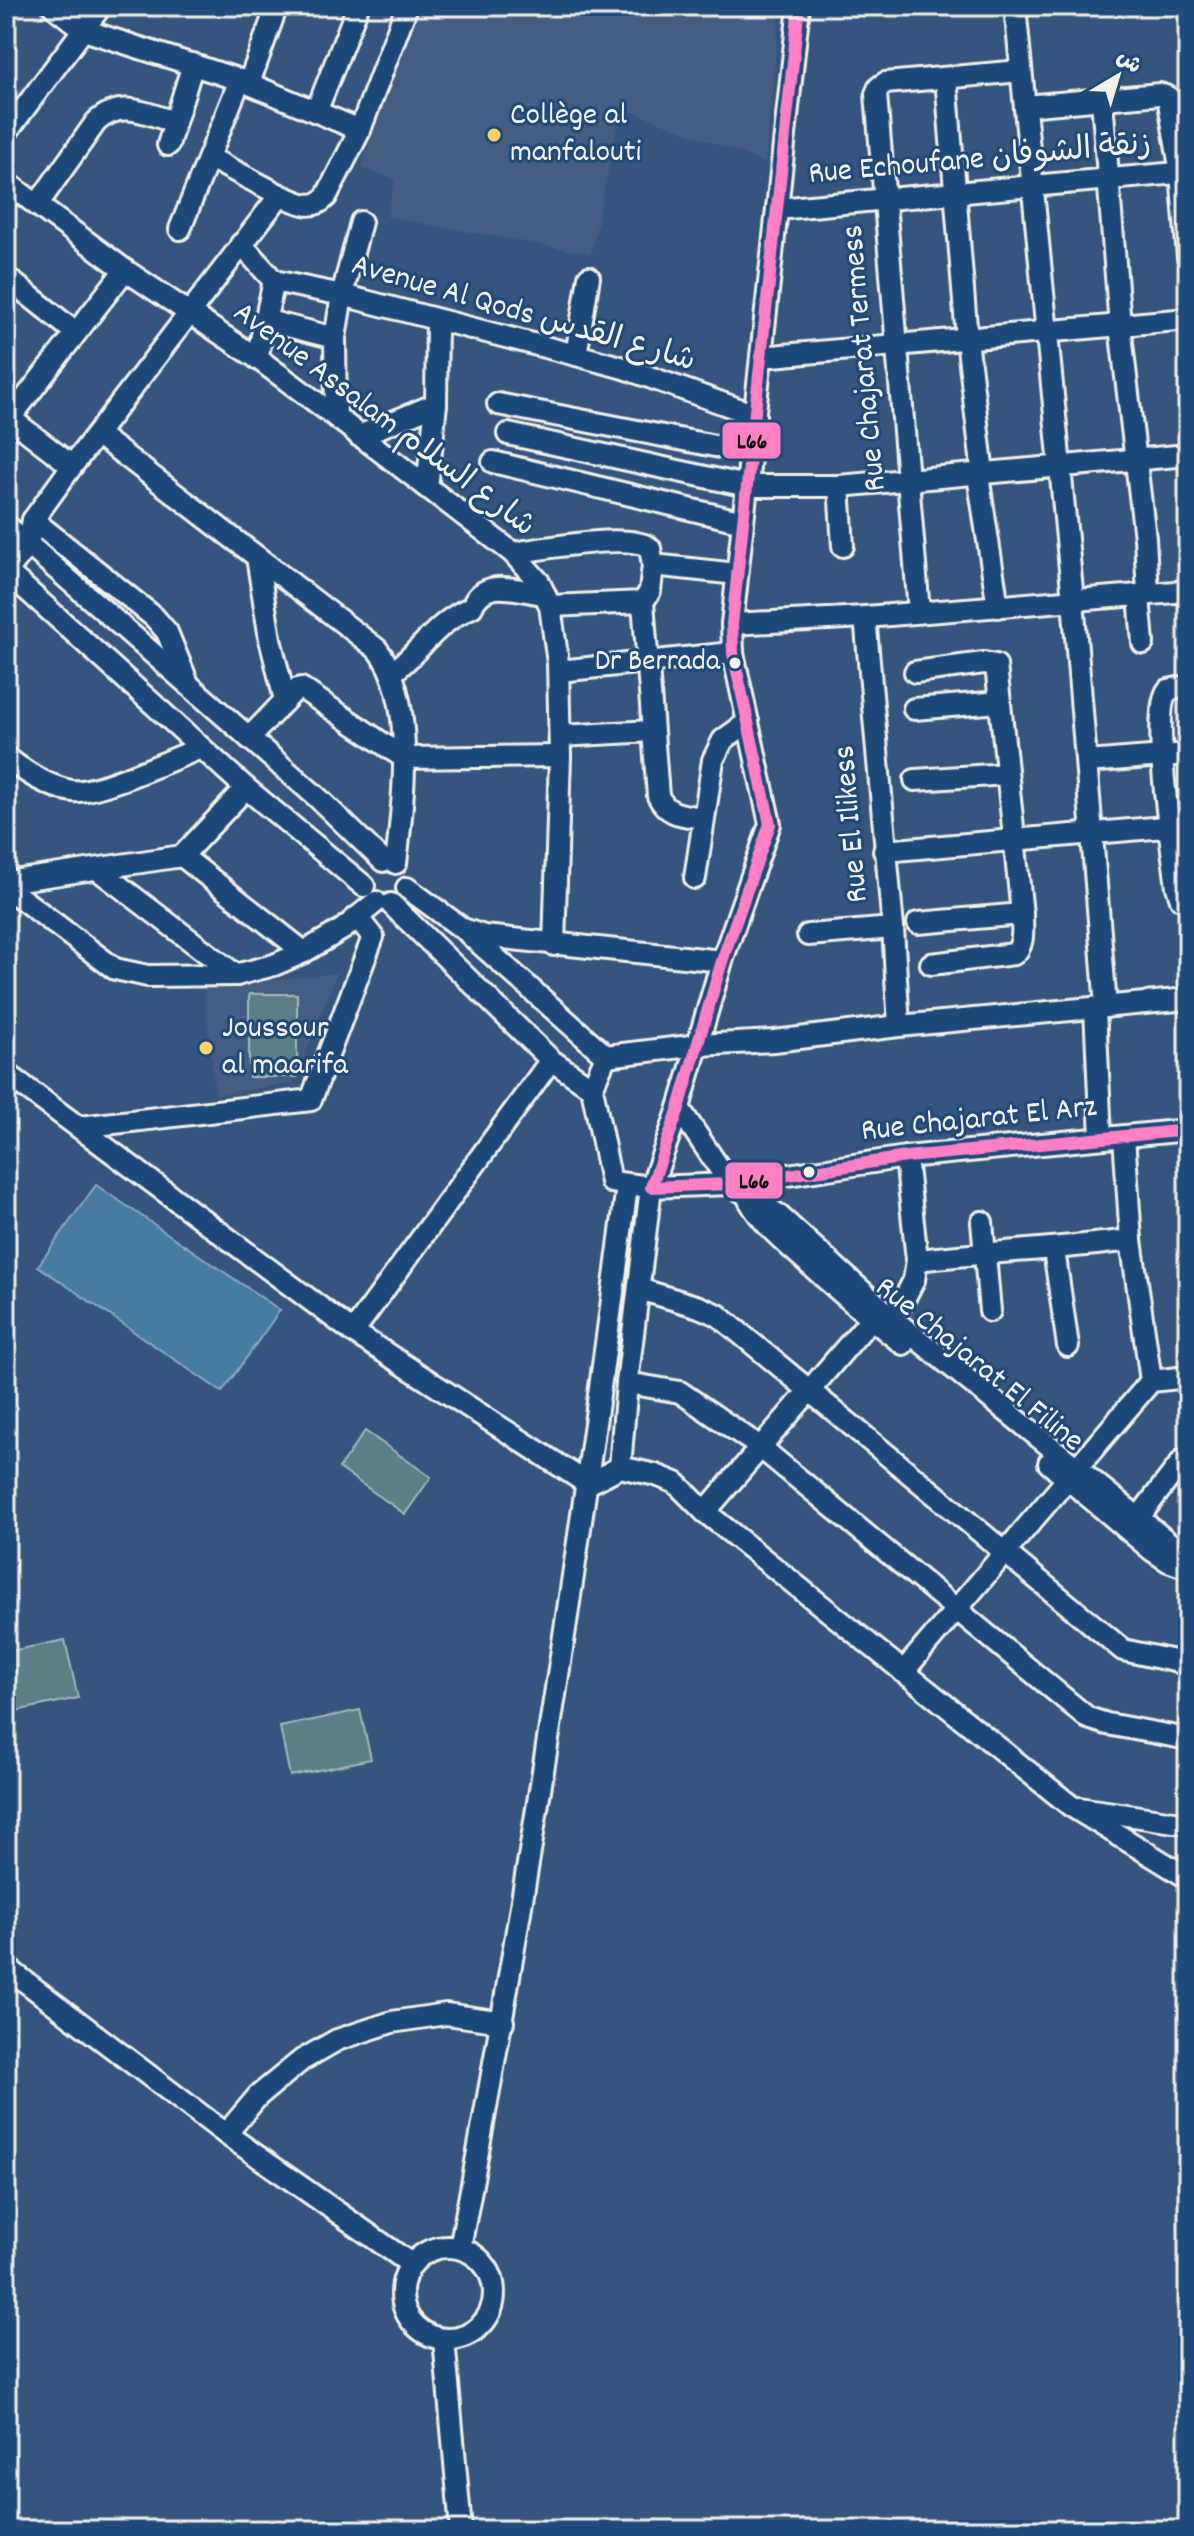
<svg xmlns="http://www.w3.org/2000/svg" width="1194" height="2536" viewBox="0 0 1194 2536" font-family="Dekko,'Playpen Sans Arabic',sans-serif">
	<style>
		.built { fill: #445d82 }
		.green { fill: #5a7f85; stroke: #a7b8b6; stroke-width: 2 }
		.water { fill: #447ba0; stroke: #8aaabd; stroke-width: 2 }
		.lines { fill: none; stroke-linecap: round; stroke-linejoin: round }
		.minor-casing { stroke: #f4f1e8; stroke-width: 26 }
		.minor { stroke: #1f4a7a; stroke-width: 20 }
		.bus-1-casing { stroke: #1f4a7a; stroke-width: 18 }
		.bus-1 { stroke: #ff80c5; stroke-width: 12 }
		.poi-dot { fill: #ffd166; stroke: #1f4a7a; stroke-width: 3 }
		.bus-dot { fill: #f4f1e8; stroke: #1f4a7a; stroke-width: 3 }
		.labels { text-anchor: middle; dominant-baseline: central; stroke-width: 6; stroke-linejoin: round; paint-order: stroke }
		.bus-label { font-size: 30px; fill: #f4f1e8; stroke: #1f4a7a; text-anchor: end }
		.poi-label { font-size: 32px; fill: #f4f1e8; stroke: #1f4a7a; text-anchor: start }
		.street-label { font-size: 32px; fill: #f4f1e8; stroke: #1f4a7a }
		.line-badge { stroke: #1f4a7a; stroke-width: 3 }
		.pale-badge-label { font-size: 22px; text-anchor: middle; font-weight: bold; fill: #111 }
	</style>
	<rect width="100%" height="100%" fill="#35557f"/>
	<filter id="ink" filterUnits="userSpaceOnUse"><feTurbulence type="fractalNoise" baseFrequency=".0125" numOctaves="2"/><feDisplacementMap in="SourceGraphic" scale="16" xChannelSelector="R" yChannelSelector="G"/><feConvolveMatrix kernelMatrix="1 2 1 2 8 2 1 2 1" color-interpolation-filters="sRGB"/></filter>
	<g filter="url(#ink)">
		<!-- built -->
		<g class="built">
			<polygon points="415,6 780,6 765,163 621,107 591,254 387,217 395,179 361,168"/>
			<polygon points="337,973 294,1083 215,1095 204,988"/>
		</g>
		<!-- green -->
		<g class="green">
			<rect x="249" y="994" width="48" height="83"/>
			<polygon points="365,1431 431,1477 405,1514 339,1468"/>
			<polygon points="65,1640 78,1698 6,1713 6,1652"/>
			<polygon points="360,1710 371,1759 290,1776 280,1727"/>
		</g>
		<!-- water -->
		<polygon class="water" points="96,1185 280,1310 222,1392 38,1266"/>
		<g class="lines">
			<defs>
				<g id="minor">
					<polyline points="53,6 84,30 240,80 360,130"/>
					<polyline points="1015,6 1073,600 1106,1007"/>
					<polyline points="946,78 967,339 983,474"/>
					<polyline points="249,83 277,6"/>
					<polyline points="1102,100 1120,326 1145,538 1148,594"/>
					<polyline points="1025,106 1160,94 1168,97 1181,173 1188,258"/>
					<polyline points="316,112 358,6"/>
					<polyline points="6,133 101,6"/>
					<polyline points="168,145 193,64"/>
					<polyline points="210,158 280,195"/>
					<polyline points="6,182 125,270 257,358 336,417 513,553 539,582 550,606 558,663 560,756 554,945"/>
					<path d="M37,205L96,122C121,99 145,113 174,122"/>
					<polyline points="777,209 1188,172"/>
					<polyline points="180,229 240,80"/>
					<polyline points="241,244 274,281"/>
					<polyline points="6,277 76,333"/>
					<polyline points="274,281 342,295 576,355 624,368 755,415"/>
					<polyline points="264,320 335,338"/>
					<polyline points="576,355 589,277"/>
					<polyline points="761,357 1188,319"/>
					<polyline points="257,358 274,281"/>
					<polyline points="498,404 751,453"/>
					<polyline points="6,415 72,466"/>
					<polyline points="336,417 335,338 342,295 361,222"/>
					<polyline points="10,418 125,270"/>
					<path d="M97,434L377,649C417,698 403,805 396,863"/>
					<polyline points="508,434 747,486 839,486 1188,455"/>
					<polyline points="359,436 436,404"/>
					<polyline points="493,462 743,522"/>
					<polyline points="978,475 998,607"/>
					<polyline points="839,486 843,546"/>
					<polyline points="427,488 436,404 437,321"/>
					<polyline points="33,520 154,617 167,632 187,681"/>
					<polyline points="6,525 318,798 383,861"/>
					<path d="M513,553C540,549 630,532 650,548L653,565L737,574"/>
					<polyline points="257,557 270,639 285,700"/>
					<polyline points="6,571 246,788 364,886"/>
					<path d="M6,572L28,545L33,520L72,466L280,195C297,202 312,212 326,197L360,130L407,6"/>
					<polyline points="1139,596 1143,643"/>
					<path d="M643,602L658,796C668,816 683,815 703,818"/>
					<polyline points="550,606 643,602 650,591 653,565"/>
					<polyline points="919,612 876,94 879,87 885,83 1021,71"/>
					<polyline points="865,617 893,928 899,1026"/>
					<polyline points="732,624 865,617 1188,591"/>
					<polyline points="559,671 733,653"/>
					<path d="M915,672L984,663L996,665L1022,914C1022,928 1025,945 1014,954L931,964"/>
					<path d="M392,673C421,651 436,622 472,607C484,575 521,592 545,594"/>
					<path d="M1188,686L1168,690C1150,711 1173,854 1177,887L1181,899L1188,900"/>
					<polyline points="914,709 1000,702"/>
					<polyline points="560,736 652,731"/>
					<polyline points="249,738 295,690 301,688 404,758 560,756"/>
					<path d="M6,757C25,772 47,787 72,791C95,795 174,758 201,748"/>
					<polyline points="1087,762 1188,754"/>
					<polyline points="915,780 1007,774"/>
					<polyline points="884,851 1188,825"/>
					<polyline points="182,856 304,952"/>
					<polyline points="97,869 236,975"/>
					<polyline points="695,878 713,760 723,740 748,722"/>
					<polyline points="6,882 182,856 246,788"/>
					<polyline points="6,887 115,969 148,976 236,975 274,965 304,952 343,929 376,902"/>
					<polyline points="407,888 463,929 484,936 722,961"/>
					<polyline points="391,904 551,1060 592,1088 611,1182 651,1187 730,1184 906,1157 1188,1130"/>
					<polyline points="918,923 1022,914"/>
					<polyline points="469,934 606,1056"/>
					<polyline points="808,935 893,928"/>
					<polyline points="1095,1008 1101,1138"/>
					<polyline points="6,1073 353,1332 588,1484 620,1467 627,1383 651,1187 679,1108 722,961 770,824 733,653 732,624 799,6"/>
					<polyline points="592,1088 606,1056 699,1045 774,1041 899,1026 1188,999"/>
					<polyline points="679,1108 730,1184 777,1214 894,1320 1173,1546 1188,1552"/>
					<polyline points="80,1127 311,1100 373,937 357,917"/>
					<polyline points="1124,1136 1131,1240 1151,1381"/>
					<path d="M749,1200C763,1225 787,1244 808,1263C839,1291 870,1318 903,1344"/>
					<polyline points="982,1222 990,1311"/>
					<polyline points="1054,1250 1068,1346"/>
					<path d="M917,1260C988,1252 1060,1249 1131,1240"/>
					<polyline points="639,1289 699,1307 718,1315 1123,1650 1188,1664"/>
					<polyline points="889,1328 914,1280 917,1260 906,1157"/>
					<polyline points="353,1332 551,1060"/>
					<polyline points="627,1383 680,1392 760,1447 1088,1718 1107,1724 1188,1739"/>
					<polyline points="1049,1463 1153,1551 1168,1561 1188,1568"/>
					<polyline points="620,1467 656,1475 676,1483 705,1512 1071,1806 1188,1878"/>
					<polyline points="705,1512 870,1320"/>
					<polyline points="1139,1517 1183,1460 1188,1459"/>
					<polyline points="903,1672 1151,1381 1188,1377"/>
					<polyline points="1079,1808 1188,1824"/>
					<polyline points="6,1967 226,2134 411,2264"/>
					<polyline points="226,2134 258,2096 302,2060 337,2040 392,2022 446,2014 503,2022"/>
					<circle cx="448" cy="2293" r="46"/>
					<path d="M460,2248C527,1896 581,1542 627,1186"/>
					<polyline points="444,2339 461,2530"/>
				</g>
			</defs>
			<!-- minor casing -->
			<use href="#minor" class="minor-casing"/>
			<!-- minor -->
			<use href="#minor" class="minor"/>
			<defs>
				<polyline id="bus-1" points="799,6 732,624 733,653 770,824 722,961 679,1108 651,1187 730,1184 906,1157 1188,1130"/>
			</defs>
			<!-- bus-1 casing -->
			<use href="#bus-1" class="bus-1-casing"/>
			<!-- bus-1 -->
			<use href="#bus-1" class="bus-1"/>
		</g>
	</g>
	<!-- markers -->
	<g class="poi-dot">
		<circle cx="494" cy="135" r="8"/>
		<circle cx="206" cy="1048" r="8"/>
	</g>
	<g class="bus-dot">
		<circle cx="735" cy="663" r="7"/>
		<circle cx="809" cy="1172" r="7"/>
	</g>
	<g class="labels">
		<!-- bus labels -->
		<g class="bus-label">
			<text x="720" y="663">Dr Berrada</text>
		</g>
		<!-- poi labels -->
		<g class="poi-label">
			<text x="510" y="117">Collège al<tspan x="510" dy="37">manfalouti</tspan></text>
			<text x="222" y="1030">Joussour<tspan x="222" dy="37">al maarifa</tspan></text>
		</g>
		<!-- street labels -->
		<g class="street-label">
			<text transform="translate(980 161) rotate(-5)">Rue Echoufane زنقة الشوفان</text>
			<text transform="translate(523 315) rotate(16)">Avenue Al Qods شارع القدس</text>
			<text transform="translate(866 358) rotate(-95)">Rue Chajarat Termess</text>
			<text transform="translate(383 421) rotate(37)">Avenue Assalam شارع السلام</text>
			<text transform="translate(853 824) rotate(-95)">Rue El Ilikess</text>
			<text transform="translate(979 1121) rotate(-6)">Rue Chajarat El Arz</text>
			<text transform="translate(978 1366) rotate(39)">Rue Chajarat El Filine</text>
		</g>
	</g>
	<g class="line-badge">
		<rect x="721" y="421" width="61" height="39" rx="8" fill="#ff80c5"/>
		<rect x="724" y="1161" width="60" height="39" rx="8" fill="#ff80c5"/>
	</g>
	<g class="pale-badge-label">
		<text x="752" y="448">L66</text>
		<text x="754" y="1188">L66</text>
	</g>
	<!-- margin -->
	<rect width="1194" height="2536" fill="none" stroke="#1f4a7a" stroke-width="32"/>
	<rect x="16" y="16" width="1162" height="2504" fill="none" stroke="#f4f1e8" stroke-width="3" filter="url(#ink)"/>
	<!-- north arrow -->
	<g transform="translate(1118 76) rotate(38)" stroke="#1f4a7a" stroke-width="6" paint-order="stroke">
	<path d="M0-6L14 30L0 20L-14 30Z" fill="#f4f1e8"/>
	<text y="-12" font-size="22" font-weight="bold" text-anchor="middle" fill="#f4f1e8">ش</text>
	</g>
</svg>
